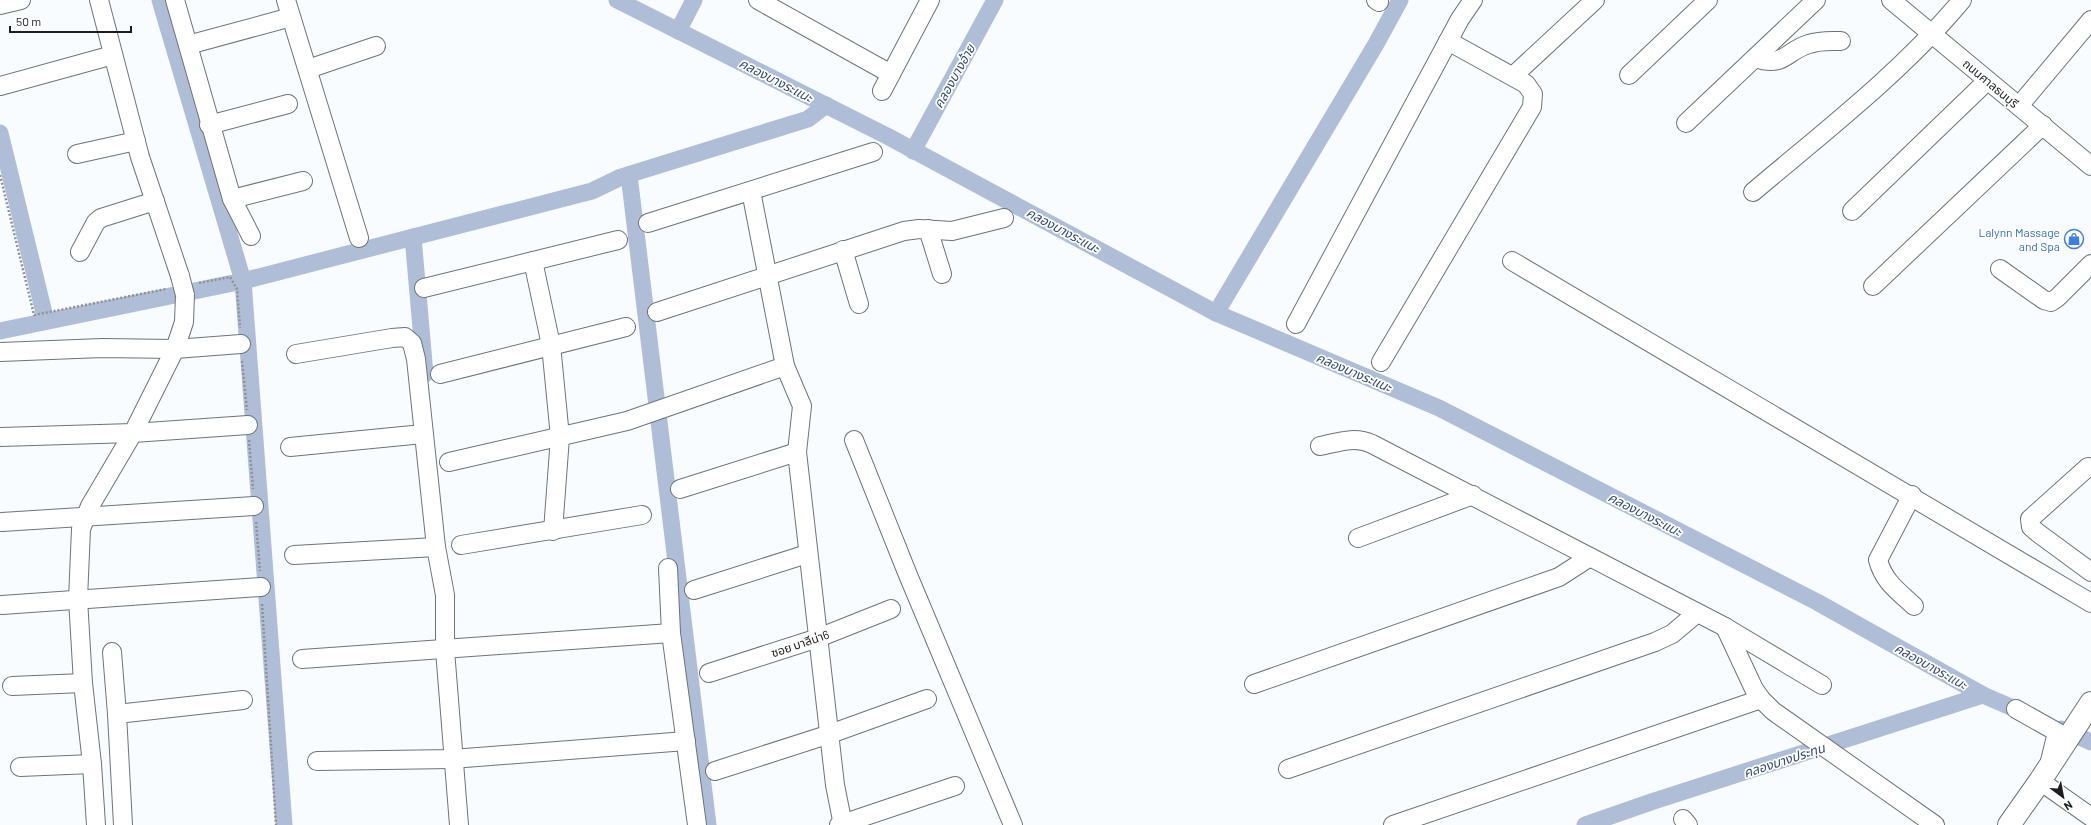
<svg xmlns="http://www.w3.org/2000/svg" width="2091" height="825" viewBox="0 0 2091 825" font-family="Barlow,'Noto Sans Thai',sans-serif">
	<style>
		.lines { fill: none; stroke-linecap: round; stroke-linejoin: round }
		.canal { stroke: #afbdd7; stroke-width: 17 }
		.minor-casing { stroke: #6d737a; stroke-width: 20 }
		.major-casing { stroke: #6d737a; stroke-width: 24 }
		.path { stroke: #8f9194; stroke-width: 2.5; stroke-dasharray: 2 2; stroke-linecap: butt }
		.minor { stroke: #fff; stroke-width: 18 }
		.major { stroke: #fff; stroke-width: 22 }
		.minor-bridge-casing { stroke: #6d737a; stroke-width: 20; stroke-linecap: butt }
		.minor-bridge { stroke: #fff; stroke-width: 18 }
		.labels { text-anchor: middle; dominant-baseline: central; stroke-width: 3.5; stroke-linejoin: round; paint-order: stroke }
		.street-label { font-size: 12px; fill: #1b1d20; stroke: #fff }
		.shop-label { font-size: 12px; fill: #366cbe; stroke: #fff; text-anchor: end }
		.water-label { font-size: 13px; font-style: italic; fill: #354970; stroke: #fff }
	</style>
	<rect width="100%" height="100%" fill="#f9fcff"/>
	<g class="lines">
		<!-- canal -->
		<g class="canal">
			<polyline points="160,0 243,281 284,825"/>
			<polyline points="617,0 887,136 1216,313 1439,408 1817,602 1983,695 2029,715"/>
			<polyline points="678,31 694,0"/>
			<polyline points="0,133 46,321"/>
			<polyline points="913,151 995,0"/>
			<polyline points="629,175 708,825"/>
			<polyline points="413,237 425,374"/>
			<polyline points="1216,313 1376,44 1400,0"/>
			<polyline points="0,331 243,281 592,191 621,177 808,119 826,105"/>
			<polyline points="2061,729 2091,742"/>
			<polyline points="1585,825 1651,802 1983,695"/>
		</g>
		<defs>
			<g id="minor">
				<polyline points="99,0 140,157 180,276"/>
				<polyline points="175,0 232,199 251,236"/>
				<polyline points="286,0 359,238"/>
				<polyline points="758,0 891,74"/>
				<polyline points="1376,0 1379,2"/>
				<polyline points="1891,0 2091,166"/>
				<polyline points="0,5 21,0"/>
				<polyline points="188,45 291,17"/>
				<path d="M1755,58C1785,68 1785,51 1809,44C1820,40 1830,41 1841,41"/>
				<polyline points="308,69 376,46"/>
				<polyline points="1629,75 1708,0"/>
				<polyline points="1513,76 1595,0"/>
				<polyline points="0,86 113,55"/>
				<polyline points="882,91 930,0"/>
				<polyline points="2019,106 2091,20"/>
				<polyline points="1686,123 1816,0"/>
				<polyline points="209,125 288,104"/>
				<polyline points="77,154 136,141"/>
				<polyline points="751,191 785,366 802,406 797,452 835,785 843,825"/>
				<path d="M1753,192C1825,131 1902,72 1962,0"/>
				<polyline points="232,199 303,181"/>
				<polyline points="1852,211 1987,81"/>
				<polyline points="648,223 873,152"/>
				<polyline points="928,229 942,274"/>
				<polyline points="843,250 859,304"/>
				<polyline points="80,252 96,222 101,218 155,201"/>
				<polyline points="533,261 551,345 560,437 553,531"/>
				<polyline points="1512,261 2091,603"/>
				<polyline points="2000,269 2044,300 2051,302 2057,298 2091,264"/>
				<polyline points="1873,286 2043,125"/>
				<polyline points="424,288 618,240"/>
				<polyline points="657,312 904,231 919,229 952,231 1004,218"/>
				<polyline points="1296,324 1460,19 1473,0"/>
				<polyline points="0,352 102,348 175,349 241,344"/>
				<polyline points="296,354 392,338 405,337 412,343 416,359 436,547 445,595 445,650 459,825"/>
				<polyline points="1381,362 1532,107 1533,94 1526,84 1448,41"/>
				<polyline points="440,374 626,327"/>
				<polyline points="0,437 133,433 248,425"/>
				<polyline points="854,440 908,575 1013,825"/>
				<path d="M1320,446C1339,442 1355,436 1372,444L1725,627L1754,689L1761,699L1773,711L1935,825"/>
				<polyline points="290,447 423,434"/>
				<polyline points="449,462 627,421 785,366"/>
				<polyline points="2088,467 2030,519 2031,527 2038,533 2091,572"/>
				<polyline points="680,489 797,452"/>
				<path d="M1912,495L1878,560C1884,582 1898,591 1914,606"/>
				<polyline points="2,522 254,506"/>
				<polyline points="1358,538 1473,495"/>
				<polyline points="461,545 642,515"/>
				<polyline points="294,555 436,547"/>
				<polyline points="668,568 671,633 697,825"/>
				<polyline points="694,590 807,554"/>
				<polyline points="2,605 261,587"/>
				<polyline points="1725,627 1822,685"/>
				<polyline points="112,652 117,714"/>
				<polyline points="302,659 671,633"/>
				<polyline points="709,673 818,638 891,609"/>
				<polyline points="1254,684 1559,577 1590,557"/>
				<polyline points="12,686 83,683"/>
				<polyline points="2016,709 2057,732 2050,761"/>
				<polyline points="317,761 452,759 686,741"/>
				<polyline points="20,767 92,764"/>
				<polyline points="1288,769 1655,642 1672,634 1697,613"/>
				<polyline points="715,771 830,734 927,699"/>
				<polyline points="2040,781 2091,817"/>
				<polyline points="1683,819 1688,825"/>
				<polyline points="96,825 92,764 83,683 78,599 81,529 90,506 133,433 175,349 184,322 185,295"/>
				<polyline points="123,825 117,714 243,700"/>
				<polyline points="839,825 955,786"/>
				<polyline points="1393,825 1761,699"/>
			</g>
			<polyline id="major" points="2009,825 2040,781 2091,703"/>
		</defs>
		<!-- minor casing -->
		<use href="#minor" class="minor-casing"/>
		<!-- major casing -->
		<use href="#major" class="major-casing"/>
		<!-- path -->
		<g class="path">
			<polyline points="0,175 34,315 166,289"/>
			<polyline points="199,283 230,277 237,289 240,328"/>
			<polyline points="242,361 247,410"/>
			<polyline points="249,440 253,489"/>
			<polyline points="256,522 260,571"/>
			<polyline points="262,604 276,825"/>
		</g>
		<!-- minor -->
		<use href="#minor" class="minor"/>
		<!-- major -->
		<use href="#major" class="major"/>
		<defs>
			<polyline id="minor-bridge" points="180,276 185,295"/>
		</defs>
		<!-- minor-bridge casing -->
		<use href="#minor-bridge" class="minor-bridge-casing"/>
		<!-- minor-bridge -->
		<use href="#minor-bridge" class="minor-bridge"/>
	</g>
	<!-- icons -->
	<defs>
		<symbol id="shop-ring" viewBox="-11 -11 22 22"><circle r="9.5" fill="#fff" stroke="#3f7fe0" stroke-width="1.5"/><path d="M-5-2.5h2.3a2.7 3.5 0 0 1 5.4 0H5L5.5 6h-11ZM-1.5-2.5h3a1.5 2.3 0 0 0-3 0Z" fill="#3f7fe0"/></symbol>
	</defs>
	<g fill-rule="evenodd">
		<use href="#shop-ring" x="2063" y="228" width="22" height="22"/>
	</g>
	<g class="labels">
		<!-- street labels -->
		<g class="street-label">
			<text transform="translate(1991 83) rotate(40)">ถนนศาลธนบุรี</text>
			<text transform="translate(800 643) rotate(-19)">ซอย บาลีน่า6</text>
		</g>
		<!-- shop labels -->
		<g class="shop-label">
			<text x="2060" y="232">Lalynn Massage<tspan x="2060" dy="14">and Spa</tspan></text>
		</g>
		<!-- water labels -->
		<g class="water-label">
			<text transform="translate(954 76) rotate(-61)">คลองบางอ้าย</text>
			<text transform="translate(776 80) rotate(27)">คลองบางระแนะ</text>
			<text transform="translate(1063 230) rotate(28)">คลองบางระแนะ</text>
			<text transform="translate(1354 372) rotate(23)">คลองบางระแนะ</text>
			<text transform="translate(1645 514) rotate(27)">คลองบางระแนะ</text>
			<text transform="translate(1931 666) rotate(29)">คลองบางระแนะ</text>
			<text transform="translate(1784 760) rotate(-18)">คลองบางประทุน</text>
		</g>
	</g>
	<!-- north arrow -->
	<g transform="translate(2063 797) rotate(148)" stroke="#ffffff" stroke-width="3" paint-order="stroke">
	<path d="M0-3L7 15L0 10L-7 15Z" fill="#1b1d20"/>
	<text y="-6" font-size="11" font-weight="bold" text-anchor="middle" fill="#1b1d20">N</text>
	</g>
	<!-- scale -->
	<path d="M10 26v6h121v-6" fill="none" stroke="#1b1d20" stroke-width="2"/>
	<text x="16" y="26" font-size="12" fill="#1b1d20" stroke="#ffffff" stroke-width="3" paint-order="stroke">50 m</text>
</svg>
